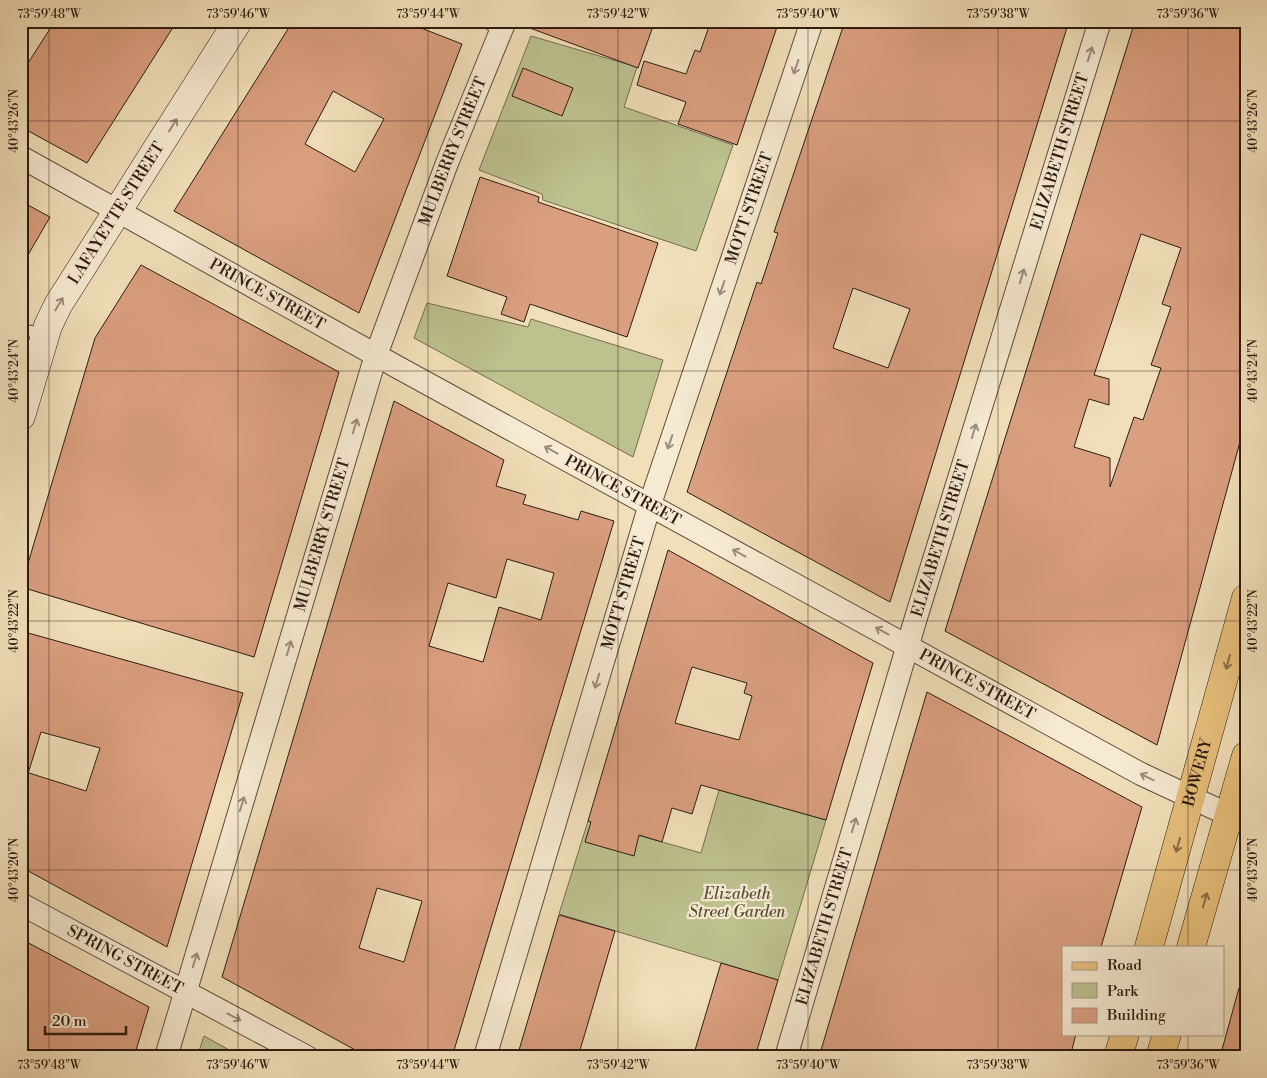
<svg xmlns="http://www.w3.org/2000/svg" width="1267" height="1078" viewBox="0 0 1267 1078" font-family="'Libre Bodoni',serif">
	<style>
		.green { fill: #bcc18e; stroke: #746e50 }
		.building { fill: #da9f7f; stroke: #2d1c12; fill-rule: evenodd }
		.lines { fill: none; stroke-linecap: round; stroke-linejoin: round }
		.lane-casing { stroke: #5e4d3c; stroke-width: 13 }
		.street-casing { stroke: #5e4d3c; stroke-width: 24 }
		.secondary-casing { stroke: #2d1c12; stroke-width: 29 }
		.primary-casing { stroke: #2d1c12; stroke-width: 29 }
		.lane { stroke: #f6ead2; stroke-width: 11 }
		.street { stroke: #f6ead2; stroke-width: 22 }
		.secondary { stroke: #f6ead2; stroke-width: 28 }
		.primary { stroke: #e8c07c; stroke-width: 28 }
		.oneway { stroke: #9c8d7c }
		.oneway2 { stroke: #8a6e47 }
		.ticks { fill: none; stroke: #2d1c12; stroke-width: 1; stroke-opacity: 0.45 }
		.labels { text-anchor: middle; dominant-baseline: central; stroke-width: 4.5; stroke-linejoin: round; paint-order: stroke }
		.street-label { font-size: 16px; fill: #2d1c12; stroke: #f6ead2 }
		.park-label { font-size: 16px; font-style: italic; fill: #584e37; stroke: #f6ead2 }
		.neatline { fill: none; stroke: #2d1c12; stroke-width: 2 }
		.ticks-label { font-size: 12px; text-anchor: middle; fill: #2d1c12 }
	</style>
	<rect width="100%" height="100%" fill="#f1dfb9"/>
	<filter id="stains"><feTurbulence type="fractalNoise" baseFrequency=".004" numOctaves="4"/><feColorMatrix values="0 0 0 0 .2 0 0 0 0 .09 0 0 0 0 .02 0 0 0 .5 -.17"/></filter>
	<radialGradient id="worn" r=".72"><stop offset=".6" stop-color="#630" stop-opacity="0"/><stop offset="1" stop-color="#630" stop-opacity=".3"/></radialGradient>
	<!-- green -->
	<g class="green">
		<polygon points="531,36 637,67 624,107 733,145 696,251 543,200 542,194 479,170"/>
		<polygon points="427,303 528,327 531,319 663,360 633,457 414,338"/>
		<polygon points="719,790 826,820 778,980 559,914 588,821 701,853"/>
		<polygon points="204,1036 242,1057 197,1057"/>
	</g>
	<!-- building -->
	<g class="building">
		<polygon points="55,21 177,21 87,163 21,127 21,74"/>
		<path d="M293,21H403L462,44L359,313L174,211ZM333,91L384,119L355,172L305,144Z"/>
		<polygon points="519,21 655,21 638,68 519,24"/>
		<polygon points="711,21 779,21 737,145 678,124 686,102 637,85 644,61 686,74 695,50 700,52"/>
		<path d="M845,21H1069L890,602L687,492L757,282L761,284L778,233L774,232ZM853,288L910,309L888,368L833,348Z"/>
		<path d="M1135,21H1246V420L1157,745L945,631ZM1141,234L1181,248L1162,304L1171,307L1151,365L1161,368L1143,420L1134,417L1110,487V458L1074,447L1089,399L1109,405V379L1094,375Z"/>
		<polygon points="523,68 573,88 562,116 512,96"/>
		<polygon points="480,177 539,197 538,202 658,243 627,337 530,304 524,322 501,314 507,297 447,276"/>
		<polygon points="28,205 50,217 21,267 21,217"/>
		<polygon points="141,265 339,372 254,657 21,587 95,338"/>
		<path d="M394,401L504,460L496,486L526,495L523,504L578,520L581,511L614,521L452,1057H368L222,977ZM507,559L554,573L541,620L499,607L483,662L429,646L448,583L496,598ZM377,888L422,901L404,962L359,948Z"/>
		<path d="M668,550L873,663L826,820L701,785L692,814L672,808L662,842L639,835L634,856L585,842L591,822L588,821ZM692,667L747,683L744,693L752,696L739,740L675,723Z"/>
		<polygon points="21,631 243,693 167,947 21,867 21,796 29,773 86,791 100,748 41,732 26,780 21,780"/>
		<polygon points="927,692 1142,807 1101,947 1063,947 1063,1034 1076,1034 1070,1057 819,1057"/>
		<polygon points="559,915 615,931 578,1057 517,1057"/>
		<polygon points="21,939 149,1007 134,1057 21,1057"/>
		<polygon points="721,963 778,980 755,1057 693,1057"/>
		<polygon points="1239,988 1246,989 1246,1057 1220,1057"/>
	</g>
	<g class="lines">
		<defs>
			<g id="lane">
				<polyline points="486,21 501,32"/>
				<polyline points="21,329 46,335"/>
			</g>
			<g id="street">
				<path id="s1" d="M21,157L399,368L1141,774L1229,815"/>
				<path id="s2" d="M21,904L307,1057"/>
				<path id="s3" d="M166,1057L376,355L447,163L505,21"/>
				<path id="s4" d="M485,1057L650,504L812,21"/>
				<path id="s5" d="M786,1057L915,621L1100,21"/>
			</g>
			<g id="secondary">
				<path id="s6" d="M21,416L48,326L58,305L238,21"/>
			</g>
			<g id="primary">
				<path id="s7" d="M1149,947L1246,598"/>
				<polyline points="1191,947 1246,756"/>
				<polyline points="1118,1057 1125,1034"/>
				<polyline points="1160,1057 1167,1034"/>
			</g>
		</defs>
		<!-- lane casing -->
		<use href="#lane" class="lane-casing"/>
		<!-- street casing -->
		<use href="#street" class="street-casing"/>
		<!-- secondary casing -->
		<use href="#secondary" class="secondary-casing"/>
		<!-- primary casing -->
		<use href="#primary" class="primary-casing"/>
		<!-- lane -->
		<use href="#lane" class="lane"/>
		<!-- street -->
		<use href="#street" class="street"/>
		<!-- secondary -->
		<use href="#secondary" class="secondary"/>
		<!-- primary -->
		<use href="#primary" class="primary"/>
	</g>
	<!-- one-way arrows -->
	<defs><path id="oneway-shaft" d="M-6 0H5M1.5-3L5.5 0L1.5 3" fill="none" stroke-width="1.6" stroke-linecap="round" stroke-linejoin="round" transform="scale(1.25)"/></defs>
	<g class="oneway">
		<use href="#oneway-shaft" transform="translate(1090 54) rotate(-73)"/>
		<use href="#oneway-shaft" transform="translate(796 67) rotate(109)"/>
		<use href="#oneway-shaft" transform="translate(173 125) rotate(-58)"/>
		<use href="#oneway-shaft" transform="translate(1022 276) rotate(-73)"/>
		<use href="#oneway-shaft" transform="translate(722 288) rotate(109)"/>
		<use href="#oneway-shaft" transform="translate(59 304) rotate(-59)"/>
		<use href="#oneway-shaft" transform="translate(355 426) rotate(-73)"/>
		<use href="#oneway-shaft" transform="translate(974 431) rotate(-73)"/>
		<use href="#oneway-shaft" transform="translate(670 442) rotate(109)"/>
		<use href="#oneway-shaft" transform="translate(551 450) rotate(-151)"/>
		<use href="#oneway-shaft" transform="translate(739 553) rotate(-151)"/>
		<use href="#oneway-shaft" transform="translate(882 631) rotate(-151)"/>
		<use href="#oneway-shaft" transform="translate(289 648) rotate(-73)"/>
		<use href="#oneway-shaft" transform="translate(597 681) rotate(107)"/>
		<use href="#oneway-shaft" transform="translate(1147 777) rotate(-154)"/>
		<use href="#oneway-shaft" transform="translate(242 804) rotate(-73)"/>
		<use href="#oneway-shaft" transform="translate(854 825) rotate(-73)"/>
		<use href="#oneway-shaft" transform="translate(195 960) rotate(-73)"/>
		<use href="#oneway-shaft" transform="translate(234 1017) rotate(28)"/>
	</g>
	<g class="oneway2">
		<use href="#oneway-shaft" transform="translate(1228 662) rotate(105)"/>
		<use href="#oneway-shaft" transform="translate(1178 845) rotate(106)"/>
		<use href="#oneway-shaft" transform="translate(1205 900) rotate(-74)"/>
	</g>
	<!-- ticks -->
	<path class="ticks" d="M49,21V1057M238,21V1057M428,21V1057M618,21V1057M808,21V1057M998,21V1057M1188,21V947M21,121H1246M21,371H1246M21,621H1246M21,870H1246M1188,1034V1057"/>
	<g class="labels">
		<!-- street labels -->
		<g class="street-label">
			<text stroke="none"><textPath href="#s5" startOffset="946">ELIZABETH STREET</textPath></text>
			<text stroke="none"><textPath href="#s3" startOffset="950">MULBERRY STREET</textPath></text>
			<text stroke="none"><textPath href="#s4" startOffset="889">MOTT STREET</textPath></text>
			<text stroke="none"><textPath href="#s6" startOffset="226">LAFAYETTE STREET</textPath></text>
			<text stroke="none"><textPath href="#s1" startOffset="282">PRINCE STREET</textPath></text>
			<text stroke="none"><textPath href="#s1" startOffset="688">PRINCE STREET</textPath></text>
			<text stroke="none"><textPath href="#s3" startOffset="545">MULBERRY STREET</textPath></text>
			<text stroke="none"><textPath href="#s5" startOffset="541">ELIZABETH STREET</textPath></text>
			<text stroke="none"><textPath href="#s4" startOffset="484">MOTT STREET</textPath></text>
			<text stroke="none"><textPath href="#s1" startOffset="1092">PRINCE STREET</textPath></text>
			<text stroke="none"><textPath href="#s7" startOffset="181">BOWERY</textPath></text>
			<text stroke="none"><textPath href="#s5" startOffset="136">ELIZABETH STREET</textPath></text>
			<text stroke="none"><textPath href="#s2" startOffset="118">SPRING STREET</textPath></text>
		</g>
		<!-- park labels -->
		<g class="park-label">
			<text x="737" y="894">Elizabeth<tspan x="737" dy="18">Street Garden</tspan></text>
		</g>
	</g>
	<!-- margin -->
	<rect width="1267" height="1078" fill="none" stroke="#f1dfb9" stroke-width="55"/>
	<!-- legend -->
	<rect x="1062" y="946" width="162" height="90" fill="#f6ead2" stroke="#a69885"/>
	<rect x="1072" y="962" width="25" height="8" fill="#e8c07c" stroke="#a69885"/>
	<text x="1107" y="970" font-size="15" fill="#2d1c12">Road</text>
	<rect x="1072" y="983" width="25" height="15" fill="#bcc18e" stroke="#a69885"/>
	<text x="1107" y="996" font-size="15" fill="#2d1c12">Park</text>
	<rect x="1072" y="1008" width="25" height="15" fill="#da9f7f" stroke="#a69885"/>
	<text x="1107" y="1020" font-size="15" fill="#2d1c12">Building</text>
	<!-- scale -->
	<path d="M45 1026v8h81v-8" fill="none" stroke="#2d1c12" stroke-width="2.5"/>
	<text x="52" y="1026" font-size="15" fill="#2d1c12" stroke="#f6ead2" stroke-width="4" paint-order="stroke">20 m</text>
	<rect x="28" y="28" width="1212" height="1022" class="neatline"/>
	<g class="ticks-label">
		<text x="49" y="18">73°59'48"W</text>
		<text x="238" y="18">73°59'46"W</text>
		<text x="428" y="18">73°59'44"W</text>
		<text x="618" y="18">73°59'42"W</text>
		<text x="808" y="18">73°59'40"W</text>
		<text x="998" y="18">73°59'38"W</text>
		<text x="1188" y="18">73°59'36"W</text>
		<text transform="translate(14 121) rotate(-90)" y="4">40°43'26"N</text>
		<text transform="translate(1253 121) rotate(-90)" y="4">40°43'26"N</text>
		<text transform="translate(14 371) rotate(-90)" y="4">40°43'24"N</text>
		<text transform="translate(1253 371) rotate(-90)" y="4">40°43'24"N</text>
		<text transform="translate(14 621) rotate(-90)" y="4">40°43'22"N</text>
		<text transform="translate(1253 621) rotate(-90)" y="4">40°43'22"N</text>
		<text transform="translate(14 870) rotate(-90)" y="4">40°43'20"N</text>
		<text transform="translate(1253 870) rotate(-90)" y="4">40°43'20"N</text>
		<text x="49" y="1069">73°59'48"W</text>
		<text x="238" y="1069">73°59'46"W</text>
		<text x="428" y="1069">73°59'44"W</text>
		<text x="618" y="1069">73°59'42"W</text>
		<text x="808" y="1069">73°59'40"W</text>
		<text x="998" y="1069">73°59'38"W</text>
		<text x="1188" y="1069">73°59'36"W</text>
	</g>
	<rect width="100%" height="100%" filter="url(#stains)"/>
	<rect width="100%" height="100%" fill="url(#worn)"/>
</svg>
